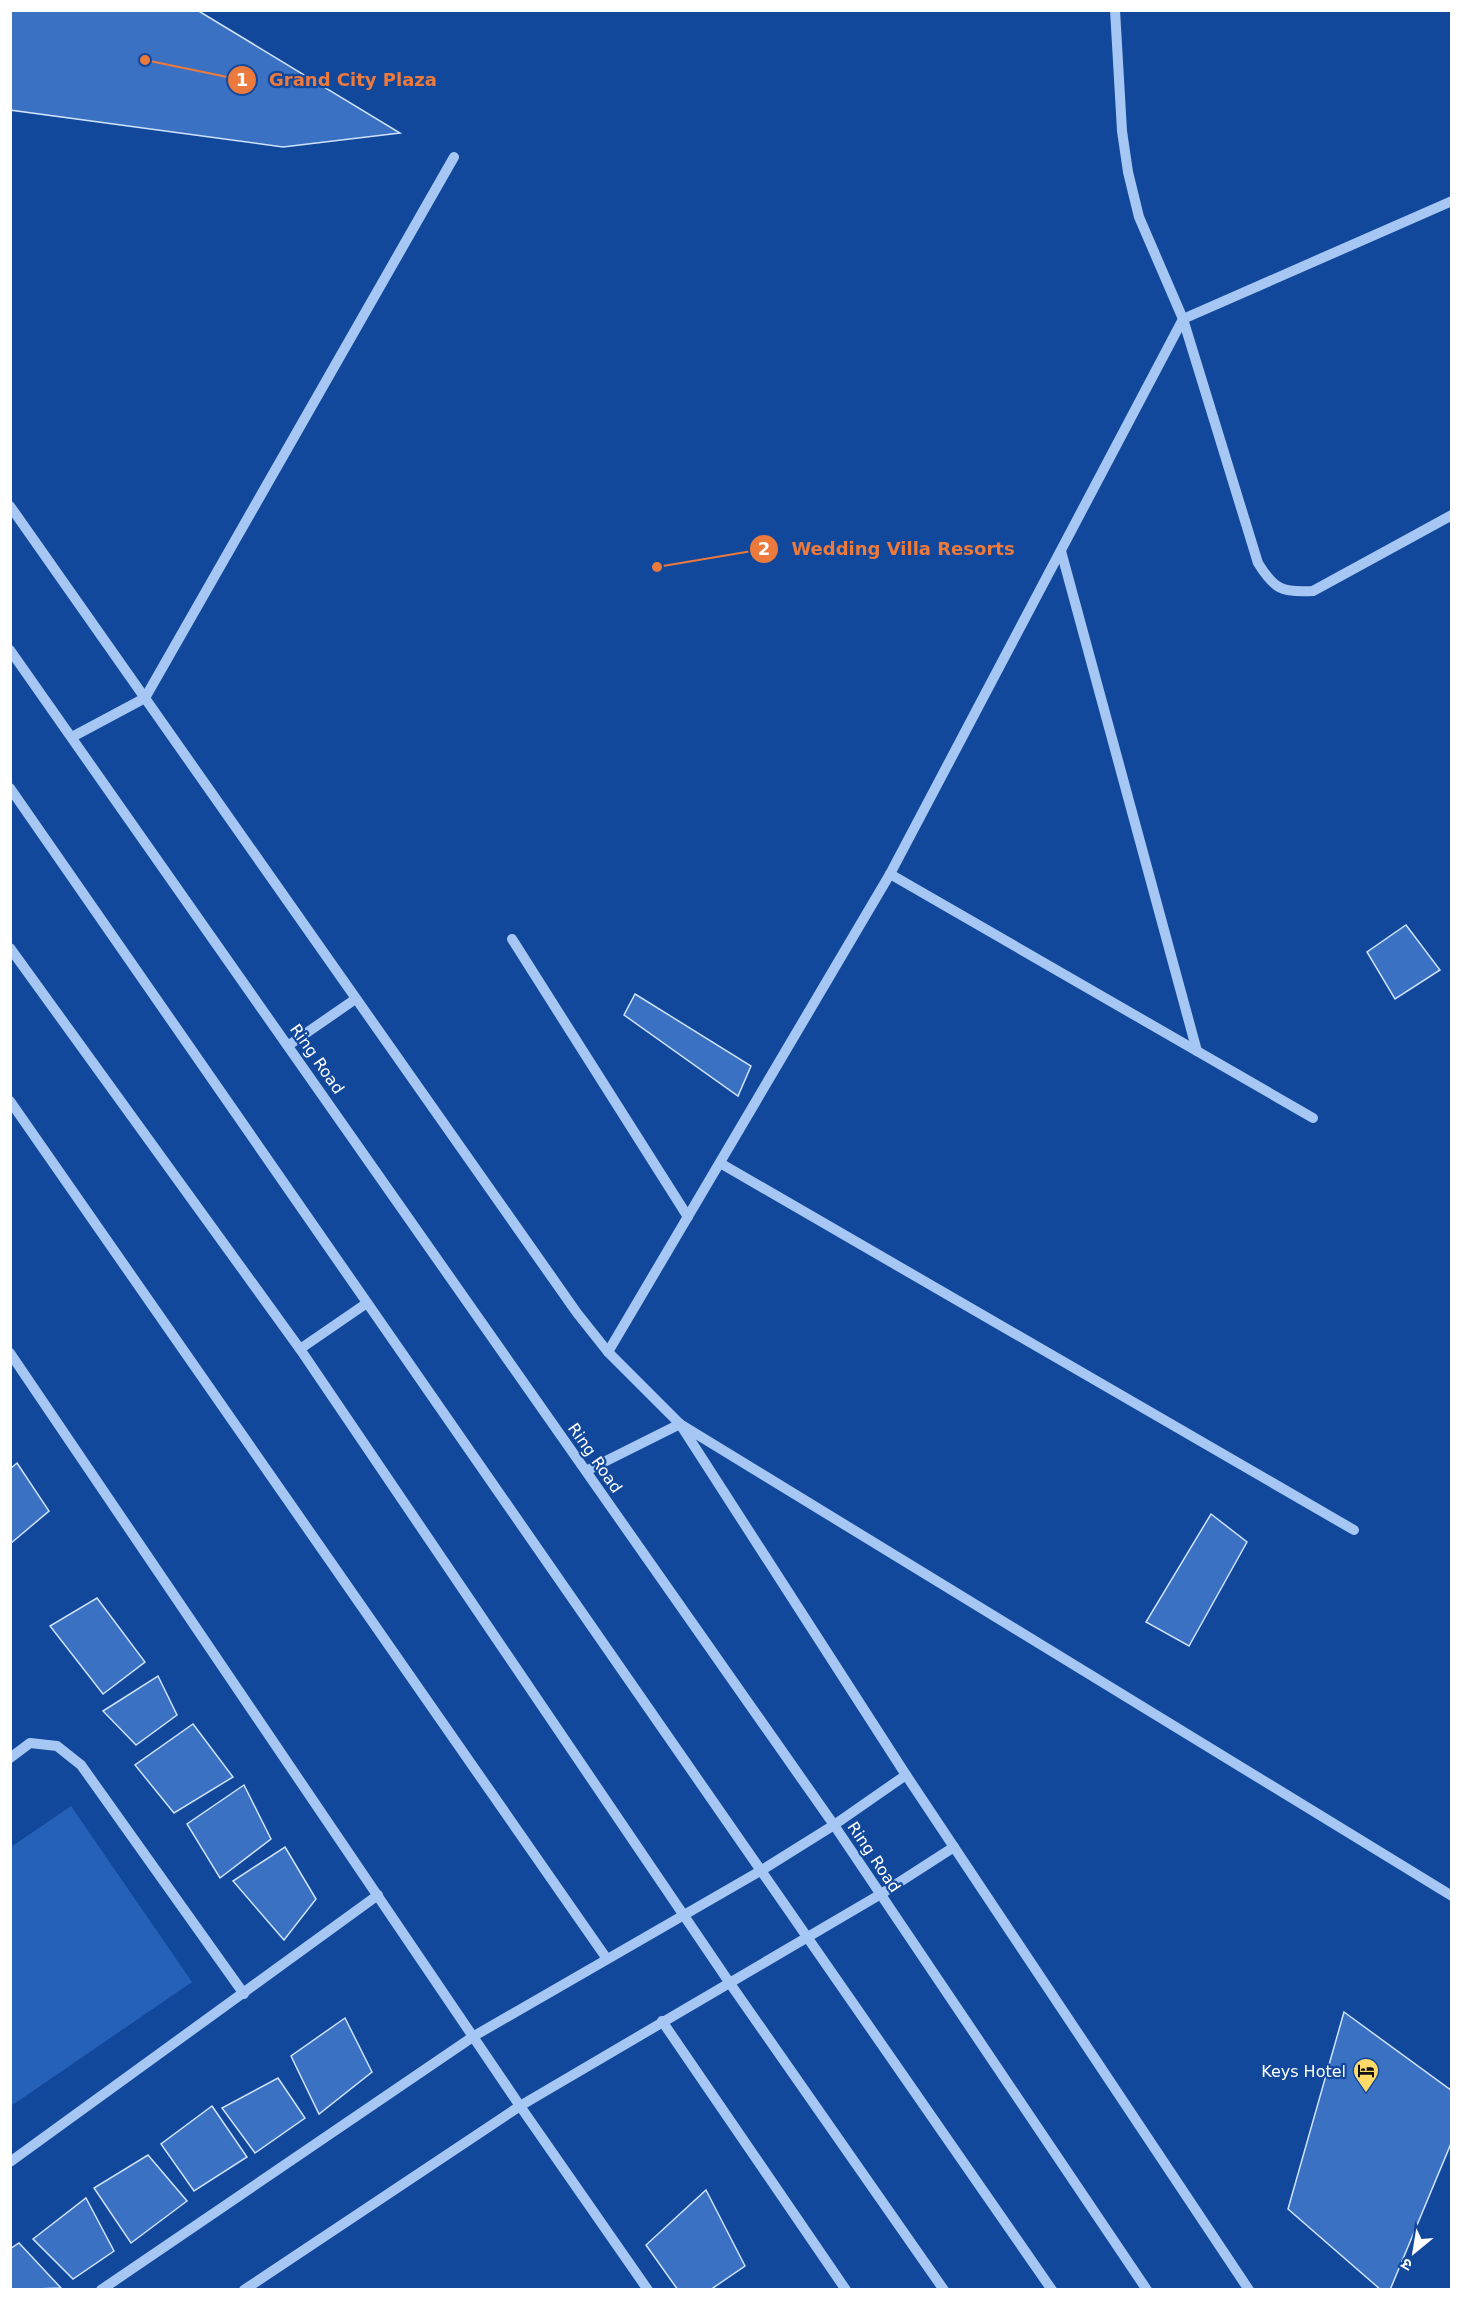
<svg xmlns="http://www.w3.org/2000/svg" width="1462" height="2300" viewBox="0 0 1462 2300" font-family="'DejaVu Sans','Noto Sans Devanagari',sans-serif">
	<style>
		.green { fill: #2561b9 }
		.building { fill: #3b71c2; stroke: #cee2fe; stroke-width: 1.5 }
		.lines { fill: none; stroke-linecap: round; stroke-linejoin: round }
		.minor { stroke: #a6c6f4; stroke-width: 10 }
		.labels { text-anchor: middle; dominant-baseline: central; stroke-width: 4.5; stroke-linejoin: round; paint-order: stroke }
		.street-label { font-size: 16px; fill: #fff; stroke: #12489b }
		.poi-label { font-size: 16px; fill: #fff; stroke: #12489b; text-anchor: end }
		.leader { fill: none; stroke: #ed7a3d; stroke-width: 2 }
		.callout-dot { fill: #ed7a3d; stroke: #12489b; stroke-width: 2 }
		.mark-label { font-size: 18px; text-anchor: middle; font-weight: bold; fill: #fff }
		.callout-label { font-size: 18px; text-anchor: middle; font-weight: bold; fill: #ed7a3d; stroke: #12489b; stroke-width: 4.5; stroke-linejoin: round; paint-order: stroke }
	</style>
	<rect width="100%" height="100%" fill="#12489b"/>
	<!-- green -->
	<polygon class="green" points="71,1806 192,1982 11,2106 11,1847"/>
	<!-- building -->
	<g class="building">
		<polygon points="10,10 197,10 400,133 283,147 10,110"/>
		<polygon points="1406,925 1440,970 1395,999 1367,952"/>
		<polygon points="635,994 751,1066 738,1096 624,1015"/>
		<polygon points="17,1463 49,1511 10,1544 10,1469"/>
		<polygon points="1211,1514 1247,1542 1189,1646 1146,1622"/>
		<polygon points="97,1598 145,1662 103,1694 50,1626"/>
		<polygon points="158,1676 177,1715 136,1745 103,1711"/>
		<polygon points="193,1724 233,1777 174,1813 135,1765"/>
		<polygon points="244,1785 271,1839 220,1878 187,1824"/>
		<polygon points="285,1847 316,1899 284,1940 233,1881"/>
		<polygon points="1344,2012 1452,2091 1452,2141 1390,2290 1381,2290 1288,2209"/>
		<polygon points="345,2018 372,2072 319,2114 291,2056"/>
		<polygon points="278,2078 305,2118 255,2153 222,2108"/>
		<polygon points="212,2106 247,2157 194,2191 161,2144"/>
		<polygon points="148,2155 187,2201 131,2243 94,2188"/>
		<polygon points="706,2190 745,2266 710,2290 678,2290 646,2245"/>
		<polygon points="86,2198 114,2251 73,2279 33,2239"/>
		<polygon points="19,2243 61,2288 10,2290 10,2249"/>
	</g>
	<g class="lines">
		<!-- minor -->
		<g class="minor">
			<path d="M1115,10L1122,131L1128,172L1139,217L1183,319L1258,563C1274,589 1282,593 1313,591L1452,515"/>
			<polyline points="10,506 577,1313 608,1352 680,1424 1452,1896"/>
			<polyline points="1061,551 1197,1051"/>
			<polyline points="10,650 834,1825 1147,2290"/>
			<polyline points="72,737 145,698 454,157"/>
			<polyline points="10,788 1052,2290"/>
			<polyline points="890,874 1313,1118"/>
			<polyline points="512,939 688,1217"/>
			<polyline points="10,948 300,1349 729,1982 944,2290"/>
			<polyline points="289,1045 354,1000"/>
			<polyline points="10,1101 607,1959"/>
			<polyline points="720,1163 1354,1530"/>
			<polyline points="300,1349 367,1303"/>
			<polyline points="608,1352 890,874 1183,319 1452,201"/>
			<polyline points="10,1353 520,2106 648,2290"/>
			<polyline points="586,1471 680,1424 906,1775 1249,2290"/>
			<polyline points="10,1758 30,1743 57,1746 81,1765 244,1994"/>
			<polyline points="662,2021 846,2290"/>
			<polyline points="10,2162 378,1895"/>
			<polyline points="101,2290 474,2036 762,1870 834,1825 906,1775"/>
			<polyline points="244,2290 520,2106 881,1894 954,1847"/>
		</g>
	</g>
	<!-- icons -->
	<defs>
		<symbol id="hotel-pin" viewBox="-11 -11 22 30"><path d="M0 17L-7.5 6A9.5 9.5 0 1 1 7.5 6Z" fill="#ffda69" stroke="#12489b"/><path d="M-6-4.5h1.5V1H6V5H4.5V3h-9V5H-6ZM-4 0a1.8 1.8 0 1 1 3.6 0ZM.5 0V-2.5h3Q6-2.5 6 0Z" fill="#111"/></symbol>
	</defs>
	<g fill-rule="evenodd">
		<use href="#hotel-pin" x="1351" y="2056" width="30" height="40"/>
	</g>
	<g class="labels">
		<!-- street labels -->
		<g class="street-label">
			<text transform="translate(317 1059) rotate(55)">Ring Road</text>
			<text transform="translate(595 1458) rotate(55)">Ring Road</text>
			<text transform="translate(874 1857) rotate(56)">Ring Road</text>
		</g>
		<!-- poi labels -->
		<g class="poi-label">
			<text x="1346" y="2071">Keys Hotel</text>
		</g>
	</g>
	<!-- callouts -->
	<path class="leader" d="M145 60L242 80M657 567L764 549"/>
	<g class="callout-dot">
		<circle cx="145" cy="60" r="6"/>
		<circle cx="657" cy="567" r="6"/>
		<circle cx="242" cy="80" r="15"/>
		<circle cx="764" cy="549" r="15"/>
	</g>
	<g class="mark-label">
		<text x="242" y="86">1</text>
		<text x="764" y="555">2</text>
	</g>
	<g class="callout-label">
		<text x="353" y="86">Grand City Plaza</text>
		<text x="903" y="555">Wedding Villa Resorts</text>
	</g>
	<!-- border -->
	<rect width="1462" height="2300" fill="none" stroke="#ffffff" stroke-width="24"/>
	<!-- north arrow -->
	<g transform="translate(1414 2252) rotate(210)" stroke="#12489b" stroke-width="4.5" paint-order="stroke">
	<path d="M0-4.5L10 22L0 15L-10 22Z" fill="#ffffff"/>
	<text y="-9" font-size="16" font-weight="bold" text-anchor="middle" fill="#ffffff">उ</text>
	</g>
</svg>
